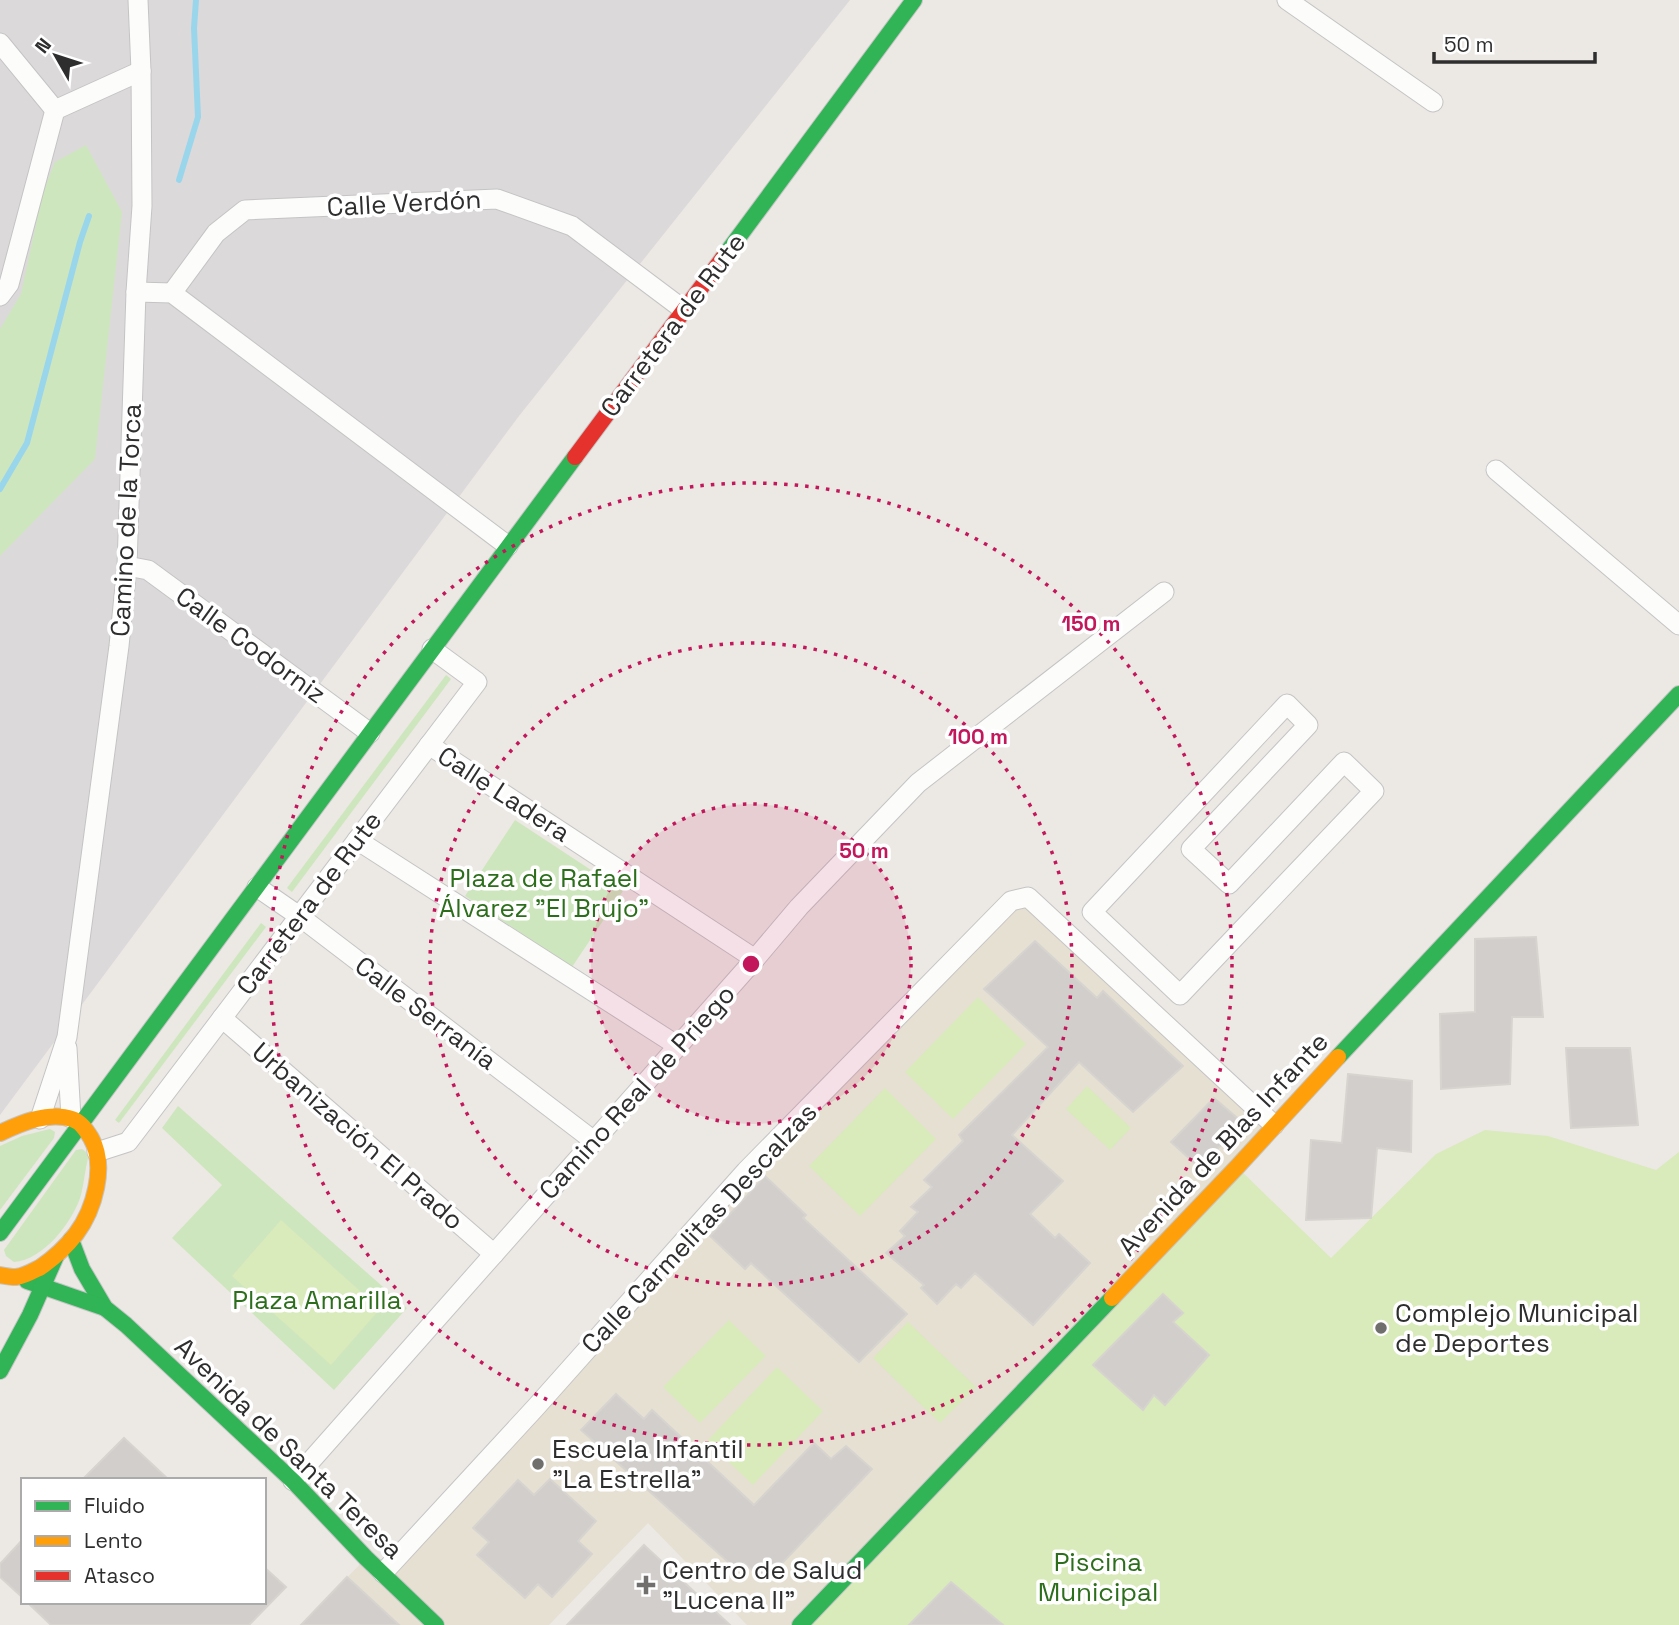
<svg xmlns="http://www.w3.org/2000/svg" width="1679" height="1625" viewBox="0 0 1679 1625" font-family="'Space Grotesk',sans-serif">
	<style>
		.industrial { fill: #dcd9db }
		.education { fill: #e6e0d3 }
		.green { fill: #cee6be }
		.pitch { fill: #d9eabb }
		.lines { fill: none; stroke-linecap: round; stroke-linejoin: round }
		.stream { stroke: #99d6ec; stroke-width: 6 }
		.building { fill: #d1cecb; stroke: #d7d4d0; stroke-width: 2 }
		.street-casing { stroke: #c5c4c5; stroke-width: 21 }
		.fast-casing { stroke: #c5c4c5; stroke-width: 18 }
		.slow-casing { stroke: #c5c4c5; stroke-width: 18 }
		.jam-casing { stroke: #c5c4c5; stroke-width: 18 }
		.street { stroke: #fcfcfb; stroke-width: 19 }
		.fast { stroke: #30b455; stroke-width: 16 }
		.slow { stroke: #ff9f0a; stroke-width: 16 }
		.jam { stroke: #e5322d; stroke-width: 16 }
		.ring { fill: none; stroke: #c2185b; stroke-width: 3.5; stroke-dasharray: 3.5 7 }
		.poi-dot { fill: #706f6e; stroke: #fff; stroke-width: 2.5 }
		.labels { text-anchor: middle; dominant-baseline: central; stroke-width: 7; stroke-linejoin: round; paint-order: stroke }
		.street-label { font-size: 26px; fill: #2e2e2e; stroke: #fff }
		.park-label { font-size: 26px; fill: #2c6e1b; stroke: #fff }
		.poi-label { font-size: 26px; fill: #2e2e2e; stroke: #fff; text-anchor: start }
		.centre { fill: #c2185b; stroke: #fff; stroke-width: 3.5 }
		.ring-label { font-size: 21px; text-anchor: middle; font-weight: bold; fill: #c2185b; stroke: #fff; stroke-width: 7; stroke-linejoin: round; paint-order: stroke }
	</style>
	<rect width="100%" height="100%" fill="#ece8e4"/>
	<!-- industrial -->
	<polygon class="industrial" points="0,0 850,0 519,416 0,1115"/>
	<!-- education -->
	<polygon class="education" points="1028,898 1274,1125 800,1625 747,1625 648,1523 549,1625 301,1625 366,1558 383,1573 746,1171"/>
	<!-- green -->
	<g class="green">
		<polygon points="86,145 122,212 95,459 0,556 0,329 21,294 43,192 55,162"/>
		<polygon points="446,675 451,679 292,892 287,888"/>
		<polygon points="515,820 623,891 572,967 465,896"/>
		<polygon points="261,923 266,927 119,1123 115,1120"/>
		<polygon points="178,1106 407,1308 334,1390 172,1238 222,1185 162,1128"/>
		<polygon points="50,1129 55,1132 54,1138 0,1210 0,1146 22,1136"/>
		<path d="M82,1149L86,1152L88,1158C85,1170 84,1183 81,1195C73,1222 43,1260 14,1262L6,1256L4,1250L76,1150Z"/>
	</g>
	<!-- pitch -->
	<g class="pitch">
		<polygon points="978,997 1026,1044 953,1119 905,1072"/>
		<polygon points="1087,1086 1131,1128 1110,1150 1066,1109"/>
		<polygon points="885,1088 936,1139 860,1216 809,1166"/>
		<polygon points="1485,1130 1548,1136 1656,1170 1679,1152 1679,1625 800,1625 1237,1167 1331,1258 1436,1154"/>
		<polygon points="281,1220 380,1309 331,1365 232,1276"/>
		<polygon points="729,1320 766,1356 700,1423 663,1387"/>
		<polygon points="908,1322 976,1387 940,1423 873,1358"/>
		<polygon points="777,1367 823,1411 753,1485 707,1441"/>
	</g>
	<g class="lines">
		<!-- stream -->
		<g class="stream">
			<polyline points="179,180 198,117 194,28 196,0"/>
			<polyline points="0,489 27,443 80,242 89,216"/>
		</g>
	</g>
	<!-- building -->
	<g class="building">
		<polygon points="1536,937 1543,1017 1512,1017 1510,1084 1441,1089 1440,1014 1475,1012 1475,939"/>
		<polygon points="1035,941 1097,998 1103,991 1183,1066 1133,1112 1079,1062 1012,1135 1063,1181 1030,1214 1055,1238 1059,1234 1090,1263 1033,1325 975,1273 961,1288 956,1284 937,1304 921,1288 924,1285 886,1253 905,1236 900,1231 918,1212 911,1207 932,1187 924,1180 963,1141 959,1135 1048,1047 984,989"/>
		<polygon points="1566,1048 1630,1048 1638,1125 1571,1128"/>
		<polygon points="1348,1074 1412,1081 1411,1152 1377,1148 1371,1218 1306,1220 1311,1140 1342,1143"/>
		<polygon points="1214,1098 1242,1122 1200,1168 1171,1142"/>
		<polygon points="765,1176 806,1215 803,1218 907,1314 859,1362 751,1263 745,1269 710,1236"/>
		<polygon points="1163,1294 1183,1313 1173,1322 1209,1355 1165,1405 1154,1395 1143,1410 1093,1365"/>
		<polygon points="616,1394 644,1419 652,1410 754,1505 814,1443 831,1459 846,1446 872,1469 765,1581 744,1563 736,1569 581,1430"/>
		<polygon points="124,1438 169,1480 82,1480"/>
		<polygon points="550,1479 596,1521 578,1541 592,1554 552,1597 538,1584 525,1598 477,1555 489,1542 473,1528 518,1480 534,1495"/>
		<polygon points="23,1539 23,1598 0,1577 0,1564"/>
		<polygon points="644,1545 730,1625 567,1625"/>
		<polygon points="264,1567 286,1587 249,1625 51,1625 27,1602 264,1602"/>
		<polygon points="347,1577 399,1625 301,1625"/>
		<polygon points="951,1582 1003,1625 909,1625"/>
	</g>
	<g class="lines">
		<defs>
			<g id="street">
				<polyline points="1287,0 1433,102"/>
				<polyline points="0,43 55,110"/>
				<polyline points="136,292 172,293 508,546"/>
				<polyline points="172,293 216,233 245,210 497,199 572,226 684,310"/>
				<polyline points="0,296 9,284 55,110 141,71"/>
				<polyline points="1496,470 1679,625"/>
				<polyline points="127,566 148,570 370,733"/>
				<polygon points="1287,704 1308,725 1191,849 1229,884 1344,762 1374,791 1180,995 1092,912"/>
				<polyline points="429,745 755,959"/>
				<polyline points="357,840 678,1046"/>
				<polyline points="257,887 299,916 594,1141"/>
				<polyline points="222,1018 494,1254"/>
				<polyline points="67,1048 71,1118"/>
				<polyline points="40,1119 67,1037 119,646 127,566 136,292 142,206 141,71 138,0"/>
				<polyline points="97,1152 128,1142 477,682 432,649"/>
				<polyline points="293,1481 755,959 799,907 918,783 1164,592"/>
				<polyline points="383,1573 536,1407 746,1171 1011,901 1028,897 1274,1125"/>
			</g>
			<g id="fast">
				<polyline points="723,258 914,0"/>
				<polyline points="1338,1057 1679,694"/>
				<polyline points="0,1233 575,457"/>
				<polyline points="71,1240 82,1269 105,1308 126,1325 293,1481 366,1558 436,1625"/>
				<polyline points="27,1281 105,1308"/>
				<polyline points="0,1371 30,1315 56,1256"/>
				<polyline points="800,1625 1112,1298"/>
			</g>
			<g id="slow">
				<path d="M0,1133C21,1123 49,1111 72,1119C81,1122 86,1130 91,1138C107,1166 94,1210 76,1234C66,1247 54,1258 41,1267C33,1271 25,1276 16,1277C11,1277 5,1276 0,1275"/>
				<polyline points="1112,1298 1237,1167 1338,1057"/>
			</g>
			<polyline id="jam" points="575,457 723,258"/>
		</defs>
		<!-- street casing -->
		<use href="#street" class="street-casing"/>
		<!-- fast casing -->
		<use href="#fast" class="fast-casing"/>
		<!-- slow casing -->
		<use href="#slow" class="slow-casing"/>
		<!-- jam casing -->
		<use href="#jam" class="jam-casing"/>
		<!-- street -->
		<use href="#street" class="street"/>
		<!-- fast -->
		<use href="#fast" class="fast"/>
		<!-- slow -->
		<use href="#slow" class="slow"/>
		<!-- jam -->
		<use href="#jam" class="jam"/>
	</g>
	<!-- distance rings -->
	<circle cx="751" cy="964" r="160" fill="#c2185b" fill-opacity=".12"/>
	<g class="ring">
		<circle cx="751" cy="964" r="160"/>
		<circle cx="751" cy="964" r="321"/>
		<circle cx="751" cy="964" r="481"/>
	</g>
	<!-- markers -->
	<g class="poi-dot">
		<circle cx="1381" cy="1328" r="7"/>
		<circle cx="538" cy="1464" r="7"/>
		<path d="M642.5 1574.5h7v7h7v7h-7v7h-7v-7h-7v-7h7z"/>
	</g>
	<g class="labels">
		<!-- street labels -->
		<g class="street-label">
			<text transform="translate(404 203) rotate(-3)">Calle Verdón</text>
			<text transform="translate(673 325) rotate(-53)">Carretera de Rute</text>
			<text transform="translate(126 520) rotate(-87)">Camino de la Torca</text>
			<text transform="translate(251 645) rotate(36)">Calle Codorniz</text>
			<text transform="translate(504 794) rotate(33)">Calle Ladera</text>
			<text transform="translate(309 903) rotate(-53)">Carretera de Rute</text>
			<text transform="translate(426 1013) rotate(37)">Calle Serranía</text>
			<text transform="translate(637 1092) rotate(-48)">Camino Real de Priego</text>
			<text transform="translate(358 1136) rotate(41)">Urbanización El Prado</text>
			<text transform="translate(1223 1144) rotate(-47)">Avenida de Blas Infante</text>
			<text transform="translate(699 1228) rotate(-47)">Calle Carmelitas Descalzas</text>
			<text transform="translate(289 1448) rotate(44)">Avenida de Santa Teresa</text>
		</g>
		<!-- park labels -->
		<g class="park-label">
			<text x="544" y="878">Plaza de Rafael<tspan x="544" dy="30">Álvarez "El Brujo"</tspan></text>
			<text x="317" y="1300">Plaza Amarilla</text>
			<text x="1098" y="1562">Piscina<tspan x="1098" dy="30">Municipal</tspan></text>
		</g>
		<!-- poi labels -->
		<g class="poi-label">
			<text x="1395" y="1313">Complejo Municipal<tspan x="1395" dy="30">de Deportes</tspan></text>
			<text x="552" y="1449">Escuela Infantil<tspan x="552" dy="30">"La Estrella"</tspan></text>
			<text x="662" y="1570">Centro de Salud<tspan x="662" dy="30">"Lucena II"</tspan></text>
		</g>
	</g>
	<circle cx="751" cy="964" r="10" class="centre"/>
	<g class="ring-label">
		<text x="1091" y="631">150 m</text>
		<text x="978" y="744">100 m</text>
		<text x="864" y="858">50 m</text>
	</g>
	<!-- legend -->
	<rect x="21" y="1478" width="245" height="126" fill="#ffffff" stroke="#ababab" stroke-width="2"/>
	<rect x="35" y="1501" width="35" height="10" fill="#30b455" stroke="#ababab" stroke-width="2"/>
	<text x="84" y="1513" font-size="21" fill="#2e2e2e">Fluido</text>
	<rect x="35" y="1536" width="35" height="10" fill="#ff9f0a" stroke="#ababab" stroke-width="2"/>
	<text x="84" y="1548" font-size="21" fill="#2e2e2e">Lento</text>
	<rect x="35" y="1571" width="35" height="10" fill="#e5322d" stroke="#ababab" stroke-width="2"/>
	<text x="84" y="1583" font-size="21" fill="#2e2e2e">Atasco</text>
	<!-- north arrow -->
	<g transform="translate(56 56) rotate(309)" stroke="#ffffff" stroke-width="5" paint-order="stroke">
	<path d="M0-5L12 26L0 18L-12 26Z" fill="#2e2e2e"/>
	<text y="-10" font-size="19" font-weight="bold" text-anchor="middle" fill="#2e2e2e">N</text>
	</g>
	<!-- scale -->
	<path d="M1434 52v10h161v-10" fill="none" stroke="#2e2e2e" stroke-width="3.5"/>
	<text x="1444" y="52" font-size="21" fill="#2e2e2e" stroke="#ffffff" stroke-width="5" paint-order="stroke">50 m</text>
</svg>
